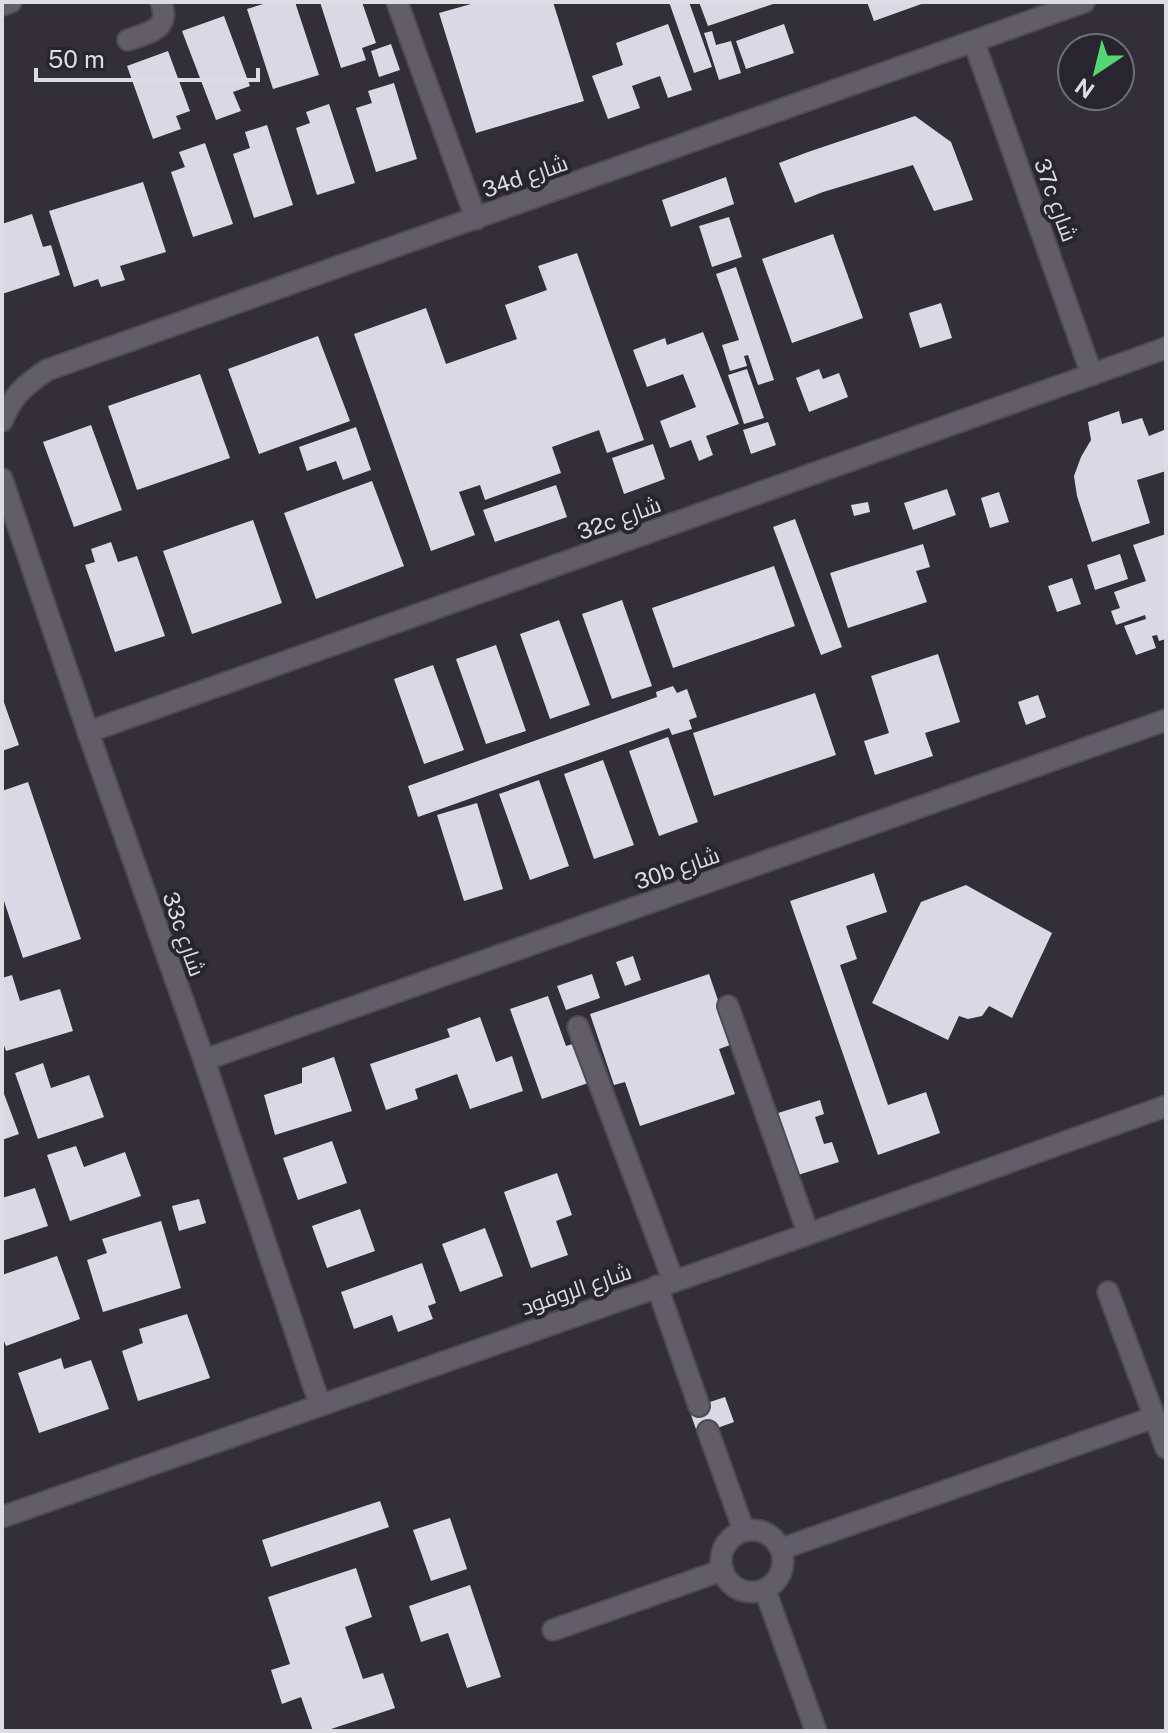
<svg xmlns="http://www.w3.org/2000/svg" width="1168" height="1733" viewBox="0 0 1168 1733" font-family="'Public Sans',Cairo,sans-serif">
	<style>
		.building { fill: #dbd8e5 }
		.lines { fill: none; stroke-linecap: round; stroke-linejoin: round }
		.minor-casing { stroke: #4d4a52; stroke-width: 24 }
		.minor { stroke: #615e69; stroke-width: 20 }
		.labels { text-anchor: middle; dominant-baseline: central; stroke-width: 8; stroke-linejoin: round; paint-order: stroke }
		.street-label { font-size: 22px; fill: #dddce2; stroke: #28252f }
	</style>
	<rect width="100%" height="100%" fill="#322f39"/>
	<!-- building -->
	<g class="building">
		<polygon points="270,2 295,2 319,75 273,89 247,9"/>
		<polygon points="320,2 362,2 376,43 362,48 366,60 341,68"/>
		<polygon points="471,2 553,2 584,101 476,133 439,13 471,4"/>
		<polygon points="669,2 689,2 712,67 694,73"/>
		<polygon points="699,2 776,2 776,3 708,26"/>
		<polygon points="867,2 927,2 874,21"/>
		<polygon points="224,16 250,86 233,92 241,111 216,120 182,31"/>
		<polygon points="668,24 692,90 668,98 660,76 632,86 640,108 608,119 592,76 623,65 616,43"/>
		<polygon points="784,24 794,53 746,69 736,41"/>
		<polygon points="712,31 716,45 731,41 741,73 719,80 704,33"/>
		<polygon points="391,44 400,70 379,77 371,51"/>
		<polygon points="168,51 190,111 176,116 181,129 153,139 127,66"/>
		<polygon points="394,83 417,159 376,172 356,108 372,103 368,91"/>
		<polygon points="329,104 355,183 317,195 296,128 310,123 306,112"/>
		<polygon points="915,116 951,142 973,200 934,211 913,165 823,192 795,203 779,163 808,152"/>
		<polygon points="267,125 293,205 254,218 233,154 250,148 245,132"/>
		<polygon points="205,143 233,224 193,237 171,172 185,167 179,152"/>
		<polygon points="726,177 734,204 671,227 662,200"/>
		<polygon points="143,182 166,252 120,266 125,280 101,287 98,279 74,287 49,211"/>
		<polygon points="32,214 43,247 51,245 60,275 2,294 2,224"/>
		<polygon points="729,217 742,257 712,267 699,226"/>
		<polygon points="833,234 863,318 792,343 762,259"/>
		<polygon points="577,253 644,440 607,453 599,430 552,447 561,473 485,500 480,485 459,492 475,535 431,551 354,334 426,308 446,364 517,339 505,305 547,290 538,266"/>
		<polygon points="736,267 774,380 758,385 748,355 744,356 747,366 730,371 722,345 739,340 716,274"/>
		<polygon points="941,303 952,338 920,348 909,313"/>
		<polygon points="703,332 739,424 706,436 713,455 699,461 691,440 670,448 660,421 696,407 683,374 647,387 633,350 665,338 667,345"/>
		<polygon points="318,336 350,421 259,454 228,369"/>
		<polygon points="747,369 764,418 744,424 728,375"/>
		<polygon points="819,369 823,379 839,373 848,397 809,412 796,378"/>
		<polygon points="200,374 230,458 137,490 108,406"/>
		<polygon points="1119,411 1122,424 1142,418 1149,436 1164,430 1166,437 1166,471 1137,480 1150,523 1092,542 1077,496 1074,476 1081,457 1091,440 1088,422"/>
		<polygon points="768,422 776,445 751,454 743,430"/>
		<polygon points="91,425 122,510 74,527 43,442"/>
		<polygon points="356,427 371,470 343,480 336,461 307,471 299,447"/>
		<polygon points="653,444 665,479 624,494 612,458"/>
		<polygon points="372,481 404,566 316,599 284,513"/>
		<polygon points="556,485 567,517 495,542 483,510"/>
		<polygon points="947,489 956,515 913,530 904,503"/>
		<polygon points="999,492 1009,522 990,528 981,498"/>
		<polygon points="868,502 870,512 854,516 851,505"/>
		<polygon points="795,519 842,647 821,655 773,527"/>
		<polygon points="253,520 282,603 192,634 163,551"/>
		<polygon points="1166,534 1166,639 1159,641 1157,635 1152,636 1156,648 1136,655 1124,626 1146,619 1145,615 1116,625 1111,611 1120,608 1114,592 1146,581 1133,545"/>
		<polygon points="111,542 118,562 137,556 165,636 115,652 85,565 95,562 91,549"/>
		<polygon points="923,544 930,567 916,571 927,602 848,628 830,573"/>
		<polygon points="1120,554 1128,579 1095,590 1087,565"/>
		<polygon points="774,566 795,626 673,668 652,608"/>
		<polygon points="1072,578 1081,604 1057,612 1048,586"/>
		<polygon points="622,600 652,686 612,699 582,614"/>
		<polygon points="559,620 590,705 550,719 520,634"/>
		<polygon points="496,645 526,731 486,744 456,659"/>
		<polygon points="938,654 960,722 925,733 933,756 875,775 864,741 889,733 871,676"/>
		<polygon points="433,665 464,750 424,764 394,679"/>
		<polygon points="673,686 677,693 687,689 697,717 689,720 692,729 672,735 669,728 418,817 408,786 657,697 656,692"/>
		<polygon points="815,693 836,755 714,796 693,733"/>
		<polygon points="1038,695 1046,717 1026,725 1018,702"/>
		<polygon points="2,697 19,745 2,751"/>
		<polygon points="668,737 698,822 659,836 629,751"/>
		<polygon points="603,760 634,845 594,859 564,774"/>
		<polygon points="539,780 569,866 530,880 499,794"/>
		<polygon points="28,782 81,939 23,958 2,895 2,791"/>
		<polygon points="477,803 503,889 464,901 437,815"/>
		<polygon points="874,873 887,912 846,926 857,959 840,965 888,1105 926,1092 940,1133 878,1155 790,901"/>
		<polygon points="966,885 1052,933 1012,1018 989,1006 982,1016 968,1019 959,1016 948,1040 872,1003 921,902"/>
		<polygon points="633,956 641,980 625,986 616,962"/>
		<polygon points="592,974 600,998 566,1010 557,986"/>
		<polygon points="709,974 733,1044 719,1049 735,1094 640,1126 625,1082 614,1085 590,1014"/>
		<polygon points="12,975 20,1001 60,989 73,1031 6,1051 2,1040 2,978"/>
		<polygon points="548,996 566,1046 576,1043 591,1082 542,1099 510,1009"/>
		<polygon points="480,1017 496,1062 512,1056 523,1091 470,1109 457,1074 415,1089 418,1099 386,1110 370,1064 450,1037 447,1029"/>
		<polygon points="334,1057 352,1111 275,1135 264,1095 302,1083 302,1068"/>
		<polygon points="43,1063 51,1088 89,1075 104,1117 38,1139 15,1073"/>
		<polygon points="4,1094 19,1134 2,1140 2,1095"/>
		<polygon points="820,1100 824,1114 815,1117 824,1144 832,1142 839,1162 798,1175 778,1113"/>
		<polygon points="332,1141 347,1183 298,1200 283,1158"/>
		<polygon points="76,1146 84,1167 125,1152 141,1196 70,1221 47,1155"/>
		<polygon points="557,1173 572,1215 556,1221 568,1255 531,1268 504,1192"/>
		<polygon points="35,1188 48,1226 2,1241 2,1198"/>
		<polygon points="199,1199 206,1223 179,1231 172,1206"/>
		<polygon points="360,1209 375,1251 327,1268 312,1226"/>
		<polygon points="161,1221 181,1288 103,1312 87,1260 107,1253 102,1239"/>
		<polygon points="485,1228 503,1276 460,1292 442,1244"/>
		<polygon points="57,1256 80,1319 6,1346 2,1336 2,1275"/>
		<polygon points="422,1263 436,1303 428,1306 433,1319 398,1332 392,1315 354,1329 341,1292"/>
		<polygon points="187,1314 210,1378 138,1401 122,1351 143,1343 139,1329"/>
		<polygon points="61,1358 64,1369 91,1360 109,1409 39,1433 18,1373"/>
		<polygon points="725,1397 734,1422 698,1435 689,1409"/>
		<polygon points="380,1501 389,1527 271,1567 262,1540"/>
		<polygon points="450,1518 467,1569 431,1581 413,1530"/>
		<polygon points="356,1568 372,1617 345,1627 363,1679 383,1673 395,1708 325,1731 313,1731 301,1697 282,1704 271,1670 290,1664 268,1597"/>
		<polygon points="470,1585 501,1677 467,1688 448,1633 421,1642 409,1606"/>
	</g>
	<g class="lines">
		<defs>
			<g id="minor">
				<polyline points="397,2 476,219"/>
				<polyline points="2,5 11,2"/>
				<path d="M128,40C149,32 171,30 161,2"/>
				<polyline points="974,42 1092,375"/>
				<path d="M2,421C12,396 25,385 47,370L1084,2"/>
				<polyline points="2,479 88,732 204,1060 320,1405"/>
				<polyline points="88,732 1166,348"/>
				<polyline points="728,1006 808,1233"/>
				<polyline points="578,1027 673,1280"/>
				<polyline points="204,1060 1166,720"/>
				<polyline points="657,1286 699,1406"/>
				<polyline points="1108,1292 1166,1448"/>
				<polyline points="708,1431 744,1531"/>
				<polyline points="2,1517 752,1254 1166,1106"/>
				<circle cx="752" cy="1561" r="31"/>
				<polyline points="781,1549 1155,1417"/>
				<polyline points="765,1590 816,1731"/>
				<polyline points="553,1630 723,1570"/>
			</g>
		</defs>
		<!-- minor casing -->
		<use href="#minor" class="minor-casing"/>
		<!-- minor -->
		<use href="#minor" class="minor"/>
	</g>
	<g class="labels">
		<!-- street labels -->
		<g class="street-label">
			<text transform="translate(525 176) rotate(-19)">34d شارع</text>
			<text transform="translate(1056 200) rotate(70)">37c شارع</text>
			<text transform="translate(619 518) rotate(-20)">32c شارع</text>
			<text transform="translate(677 868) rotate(-19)">30b شارع</text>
			<text transform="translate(184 934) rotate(71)">33c شارع</text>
			<text transform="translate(576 1289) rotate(-19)">شارع الروفود</text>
		</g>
	</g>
	<!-- border -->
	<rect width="1168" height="1733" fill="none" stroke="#dddce2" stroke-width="8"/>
	<!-- north arrow -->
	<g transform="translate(1096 72) rotate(215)"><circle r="38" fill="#28252f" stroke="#706e77" stroke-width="2"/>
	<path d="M0-6L14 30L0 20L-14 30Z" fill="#55d671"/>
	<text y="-12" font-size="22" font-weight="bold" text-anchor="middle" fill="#dddce2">N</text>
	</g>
	<!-- scale -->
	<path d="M36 68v12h222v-12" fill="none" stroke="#dddce2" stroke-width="4"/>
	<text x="48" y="68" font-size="24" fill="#dddce2" stroke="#28252f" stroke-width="6" paint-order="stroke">50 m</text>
</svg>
